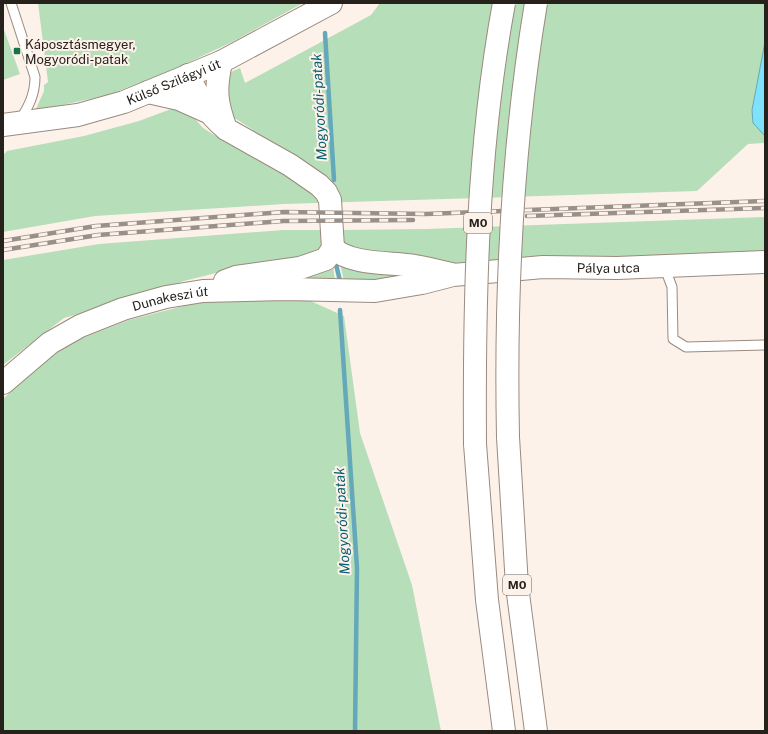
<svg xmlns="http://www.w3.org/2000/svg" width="768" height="734" viewBox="0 0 768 734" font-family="'Public Sans',sans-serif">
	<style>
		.green { fill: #b6deb9 }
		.water { fill: #7fe2fc; stroke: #65a8b9 }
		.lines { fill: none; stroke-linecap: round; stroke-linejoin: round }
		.stream { stroke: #65a8b9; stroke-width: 4.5 }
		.service-casing { stroke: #9a8a7e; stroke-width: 11 }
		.tertiary-casing { stroke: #9a8a7e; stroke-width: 24 }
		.secondary-casing { stroke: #9a8a7e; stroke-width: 24 }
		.trunk-casing { stroke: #9a8a7e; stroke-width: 24 }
		.service { stroke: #fff; stroke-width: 9 }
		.tertiary { stroke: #fff; stroke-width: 22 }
		.secondary { stroke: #fff; stroke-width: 22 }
		.trunk { stroke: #fff; stroke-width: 22 }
		.rail-casing { stroke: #989089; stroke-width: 4.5 }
		.rail { stroke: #fdf2ea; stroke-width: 3; stroke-dasharray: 9; stroke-linecap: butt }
		.trunk-bridge-casing { stroke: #9a8a7e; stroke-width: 24; stroke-linecap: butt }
		.trunk-bridge { stroke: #fff; stroke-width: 22 }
		.poi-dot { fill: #167449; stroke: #fdf2ea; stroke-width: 1.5 }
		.labels { text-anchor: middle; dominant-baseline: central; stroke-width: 4; stroke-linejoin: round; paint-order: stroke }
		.shield { fill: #fdf2ea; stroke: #67605a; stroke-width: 1 }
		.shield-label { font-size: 12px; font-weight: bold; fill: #27211c }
		.poi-label { font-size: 13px; fill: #27211c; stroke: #fdf2ea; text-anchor: start }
		.street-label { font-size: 13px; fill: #27211c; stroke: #fdf2ea }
		.water-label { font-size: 14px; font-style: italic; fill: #075e70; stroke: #fdf2ea }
	</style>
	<rect width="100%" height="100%" fill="#fdf2ea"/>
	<!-- green -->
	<g class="green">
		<polygon points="38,3 303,3 232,42 168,72 108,95 35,111 44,91 44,85 48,82"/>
		<polygon points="380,3 765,3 765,143 748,144 697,191 284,204 95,216 3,232 3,155 7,151 84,136 139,121 179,106 190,113 203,128 230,145 253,130 233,117 224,106 224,75 240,68 245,83 371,15"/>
		<polygon points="3,27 20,74 3,80"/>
		<polygon points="765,217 765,253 452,267 343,247 339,230 426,229"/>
		<polygon points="283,230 328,230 320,257 248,265 184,281 152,293 64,318 3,365 3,260 99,244"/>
		<polygon points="332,259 335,280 303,282 281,277"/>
		<polygon points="339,259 414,279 344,281"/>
		<polygon points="306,299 344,316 360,433 412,585 441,731 3,731 3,399 59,347 129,320 199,302"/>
	</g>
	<!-- water -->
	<polygon class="water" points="765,42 765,136 753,123 752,110"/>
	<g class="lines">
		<!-- stream -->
		<g class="stream">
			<polyline points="325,33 334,180"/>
			<polyline points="335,260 340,281"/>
			<polyline points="340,310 357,568 355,731"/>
		</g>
		<defs>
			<g id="service">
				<path d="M11,3L35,77C35,94 29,106 20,120"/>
				<polyline points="664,266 672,287 673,339 686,347 765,345"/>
			</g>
			<g id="tertiary">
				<path d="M188,75C200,99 205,111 226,129L290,165L319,185L326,192L330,200L333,248L326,259L300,268L236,277L225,281"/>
				<path d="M333,248C350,265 391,262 415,266C427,268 439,271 451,274"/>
				<path id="s1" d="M3,383L50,343L80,326L123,309L166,297L203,291L286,289L375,291L422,283L453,275L543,267L617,268L765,262"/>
			</g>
			<g id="secondary">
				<path d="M221,62C215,90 216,102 226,129"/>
				<polyline points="148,92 179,99 208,112"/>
				<path id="s2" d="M3,125L78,115L124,102L221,62L331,3"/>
			</g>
			<g id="trunk">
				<polyline points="508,437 517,586 536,731"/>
				<polyline points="475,444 487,600 504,731"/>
			</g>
		</defs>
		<!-- service casing -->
		<use href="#service" class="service-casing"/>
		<!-- tertiary casing -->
		<use href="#tertiary" class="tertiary-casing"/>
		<!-- secondary casing -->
		<use href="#secondary" class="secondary-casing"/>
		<!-- trunk casing -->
		<use href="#trunk" class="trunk-casing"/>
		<!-- service -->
		<use href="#service" class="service"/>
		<!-- tertiary -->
		<use href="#tertiary" class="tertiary"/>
		<!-- secondary -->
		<use href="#secondary" class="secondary"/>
		<!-- trunk -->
		<use href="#trunk" class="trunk"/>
		<defs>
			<g id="rail">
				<polyline points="527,216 765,208"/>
				<polyline points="3,241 96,226 284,212 426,214 765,201"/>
				<polyline points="3,250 98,235 283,221 413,220"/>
			</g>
		</defs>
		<!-- rail casing -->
		<use href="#rail" class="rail-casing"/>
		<!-- rail -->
		<use href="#rail" class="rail"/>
		<defs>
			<g id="trunk-bridge">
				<path d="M508,437C505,292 512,147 536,3"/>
				<path d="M475,444C474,297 477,149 504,3"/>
			</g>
		</defs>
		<!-- trunk-bridge casing -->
		<use href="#trunk-bridge" class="trunk-bridge-casing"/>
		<!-- trunk-bridge -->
		<use href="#trunk-bridge" class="trunk-bridge"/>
	</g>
	<!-- markers -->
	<rect class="poi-dot" x="13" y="47" width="8" height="8" rx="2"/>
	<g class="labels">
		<!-- shield labels -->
		<g class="shield">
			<rect x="464" y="213" width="28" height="20" rx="3"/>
			<rect x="503" y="575" width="28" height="20" rx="3"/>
		</g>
		<g class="shield-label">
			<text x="478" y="223">M0</text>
			<text x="517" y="585">M0</text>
		</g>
		<!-- poi labels -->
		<g class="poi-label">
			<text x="25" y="44">Káposztásmegyer,<tspan x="25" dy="15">Mogyoródi-patak</tspan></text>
		</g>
		<!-- street labels -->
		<g class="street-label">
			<text stroke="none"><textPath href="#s2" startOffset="177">Külső Szilágyi út</textPath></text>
			<text stroke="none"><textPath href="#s1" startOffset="632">Pálya utca</textPath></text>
			<text stroke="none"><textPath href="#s1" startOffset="191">Dunakeszi út</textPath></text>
		</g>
		<!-- water labels -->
		<g class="water-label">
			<text transform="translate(319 107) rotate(-93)">Mogyoródi-patak</text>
			<text transform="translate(342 521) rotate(-93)">Mogyoródi-patak</text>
		</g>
	</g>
	<!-- border -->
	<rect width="768" height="734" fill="none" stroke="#27211c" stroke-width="8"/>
</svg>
